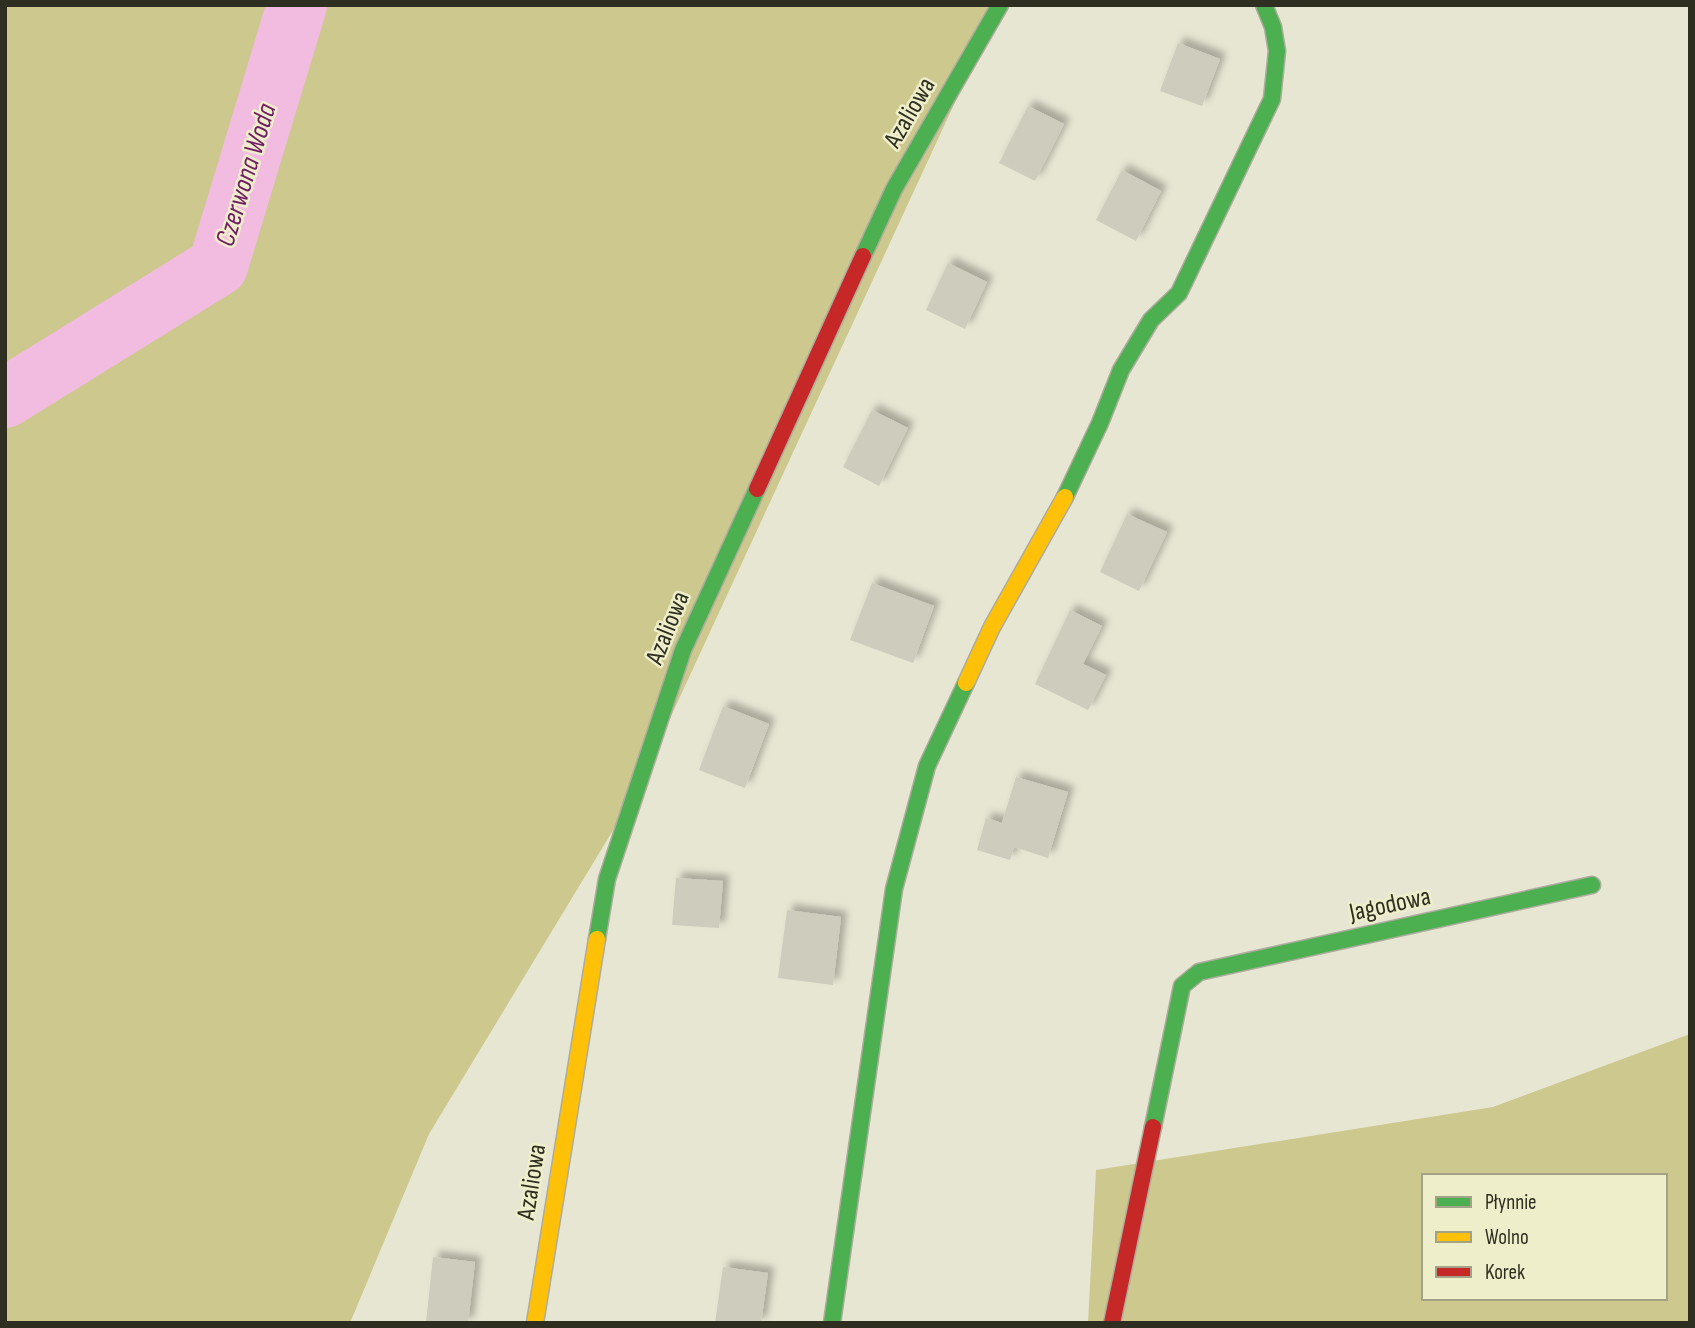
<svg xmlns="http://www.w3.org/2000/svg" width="1695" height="1328" viewBox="0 0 1695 1328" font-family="'Sofia Sans Condensed',sans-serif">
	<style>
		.forest { fill: #cdc88d; fill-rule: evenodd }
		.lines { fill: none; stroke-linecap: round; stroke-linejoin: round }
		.river { stroke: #f1bce0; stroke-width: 60 }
		.building { fill: #cdccbd; filter: url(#shadow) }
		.fast-casing { stroke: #adac9e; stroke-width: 19 }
		.slow-casing { stroke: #adac9e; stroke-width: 19 }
		.jam-casing { stroke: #adac9e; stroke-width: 19 }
		.fast { stroke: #4caf50; stroke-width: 16 }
		.slow { stroke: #ffc107; stroke-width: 16 }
		.jam { stroke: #c62828; stroke-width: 16 }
		.labels { text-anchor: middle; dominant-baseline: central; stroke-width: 5; stroke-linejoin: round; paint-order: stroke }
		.street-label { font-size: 26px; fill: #2f2f21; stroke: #efeecb }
		.water-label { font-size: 28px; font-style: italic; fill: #721c66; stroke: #efeecb }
	</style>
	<defs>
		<filter id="shadow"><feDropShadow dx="6" dy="-6" stdDeviation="3.5" flood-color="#0004"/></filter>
	</defs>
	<rect width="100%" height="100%" fill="#e7e6d3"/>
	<!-- forest -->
	<g class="forest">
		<polygon points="5,5 1000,5 635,794 429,1134 350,1323 5,1323"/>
		<path d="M1690,1034V1323H1088L1096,1170L1493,1107ZM1424,1176H1665V1298H1424Z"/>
	</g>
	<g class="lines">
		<!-- river -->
		<polyline class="river" points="5,398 218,266 297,5"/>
	</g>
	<!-- building -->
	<g class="building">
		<polygon points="1178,43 1220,59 1202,106 1160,91"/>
		<polygon points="1028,106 1064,124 1035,181 999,163"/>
		<polygon points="1122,170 1161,191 1136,241 1096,220"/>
		<polygon points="948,263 987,282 965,329 926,310"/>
		<polygon points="872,410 908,428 879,486 843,467"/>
		<polygon points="1127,514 1167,532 1139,591 1100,572"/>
		<polygon points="872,583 934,606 913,663 850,640"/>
		<polygon points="1070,610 1102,626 1083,664 1106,675 1088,710 1035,684"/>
		<polygon points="723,706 769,724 745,788 699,770"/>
		<polygon points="1016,777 1068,792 1048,858 1014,847 1010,860 977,850 986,818 1002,823"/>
		<polygon points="676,878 723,881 719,928 672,925"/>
		<polygon points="787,910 841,917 833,985 778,978"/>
		<polygon points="433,1257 475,1262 468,1323 426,1323"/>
		<polygon points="723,1267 768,1273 761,1323 715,1323"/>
	</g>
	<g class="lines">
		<defs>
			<g id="fast">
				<polyline points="863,256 894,189 1000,5"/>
				<polyline points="1065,497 1100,423 1121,370 1151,320 1179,293 1272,99 1277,51 1273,27 1264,5"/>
				<polyline points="597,939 607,879 683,650 757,489"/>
				<polyline points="1153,1127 1182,986 1199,972 1592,885"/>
				<polyline points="832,1323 894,889 927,766 966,683"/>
			</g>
			<g id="slow">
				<polyline points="966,683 992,627 1065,497"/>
				<polyline points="535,1323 597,939"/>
			</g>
			<g id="jam">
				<polyline points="757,489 863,256"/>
				<polyline points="1112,1323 1153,1127"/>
			</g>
		</defs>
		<!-- fast casing -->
		<use href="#fast" class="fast-casing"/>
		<!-- slow casing -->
		<use href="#slow" class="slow-casing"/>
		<!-- jam casing -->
		<use href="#jam" class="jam-casing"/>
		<!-- fast -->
		<use href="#fast" class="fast"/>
		<!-- slow -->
		<use href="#slow" class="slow"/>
		<!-- jam -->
		<use href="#jam" class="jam"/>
	</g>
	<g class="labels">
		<!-- street labels -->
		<g class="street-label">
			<text transform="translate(910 113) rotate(-60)">Azaliowa</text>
			<text transform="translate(668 628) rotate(-68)">Azaliowa</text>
			<text transform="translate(1390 905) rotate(-12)">Jagodowa</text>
			<text transform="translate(532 1182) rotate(-81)">Azaliowa</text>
		</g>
		<!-- water labels -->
		<g class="water-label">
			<text transform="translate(246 175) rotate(-73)">Czerwona Woda</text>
		</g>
	</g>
	<!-- border -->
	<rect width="1695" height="1328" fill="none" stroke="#2f2f21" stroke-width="14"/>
	<!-- legend -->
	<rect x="1422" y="1174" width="245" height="126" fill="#efeecb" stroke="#a2a287" stroke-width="2"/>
	<rect x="1436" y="1197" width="35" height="10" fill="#4caf50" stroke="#a2a287" stroke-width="2"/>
	<text x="1485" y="1209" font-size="21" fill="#2f2f21">Płynnie</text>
	<rect x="1436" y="1232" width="35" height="10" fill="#ffc107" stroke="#a2a287" stroke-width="2"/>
	<text x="1485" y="1244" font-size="21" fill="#2f2f21">Wolno</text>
	<rect x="1436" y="1267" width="35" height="10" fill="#c62828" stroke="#a2a287" stroke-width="2"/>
	<text x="1485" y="1279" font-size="21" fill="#2f2f21">Korek</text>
</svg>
